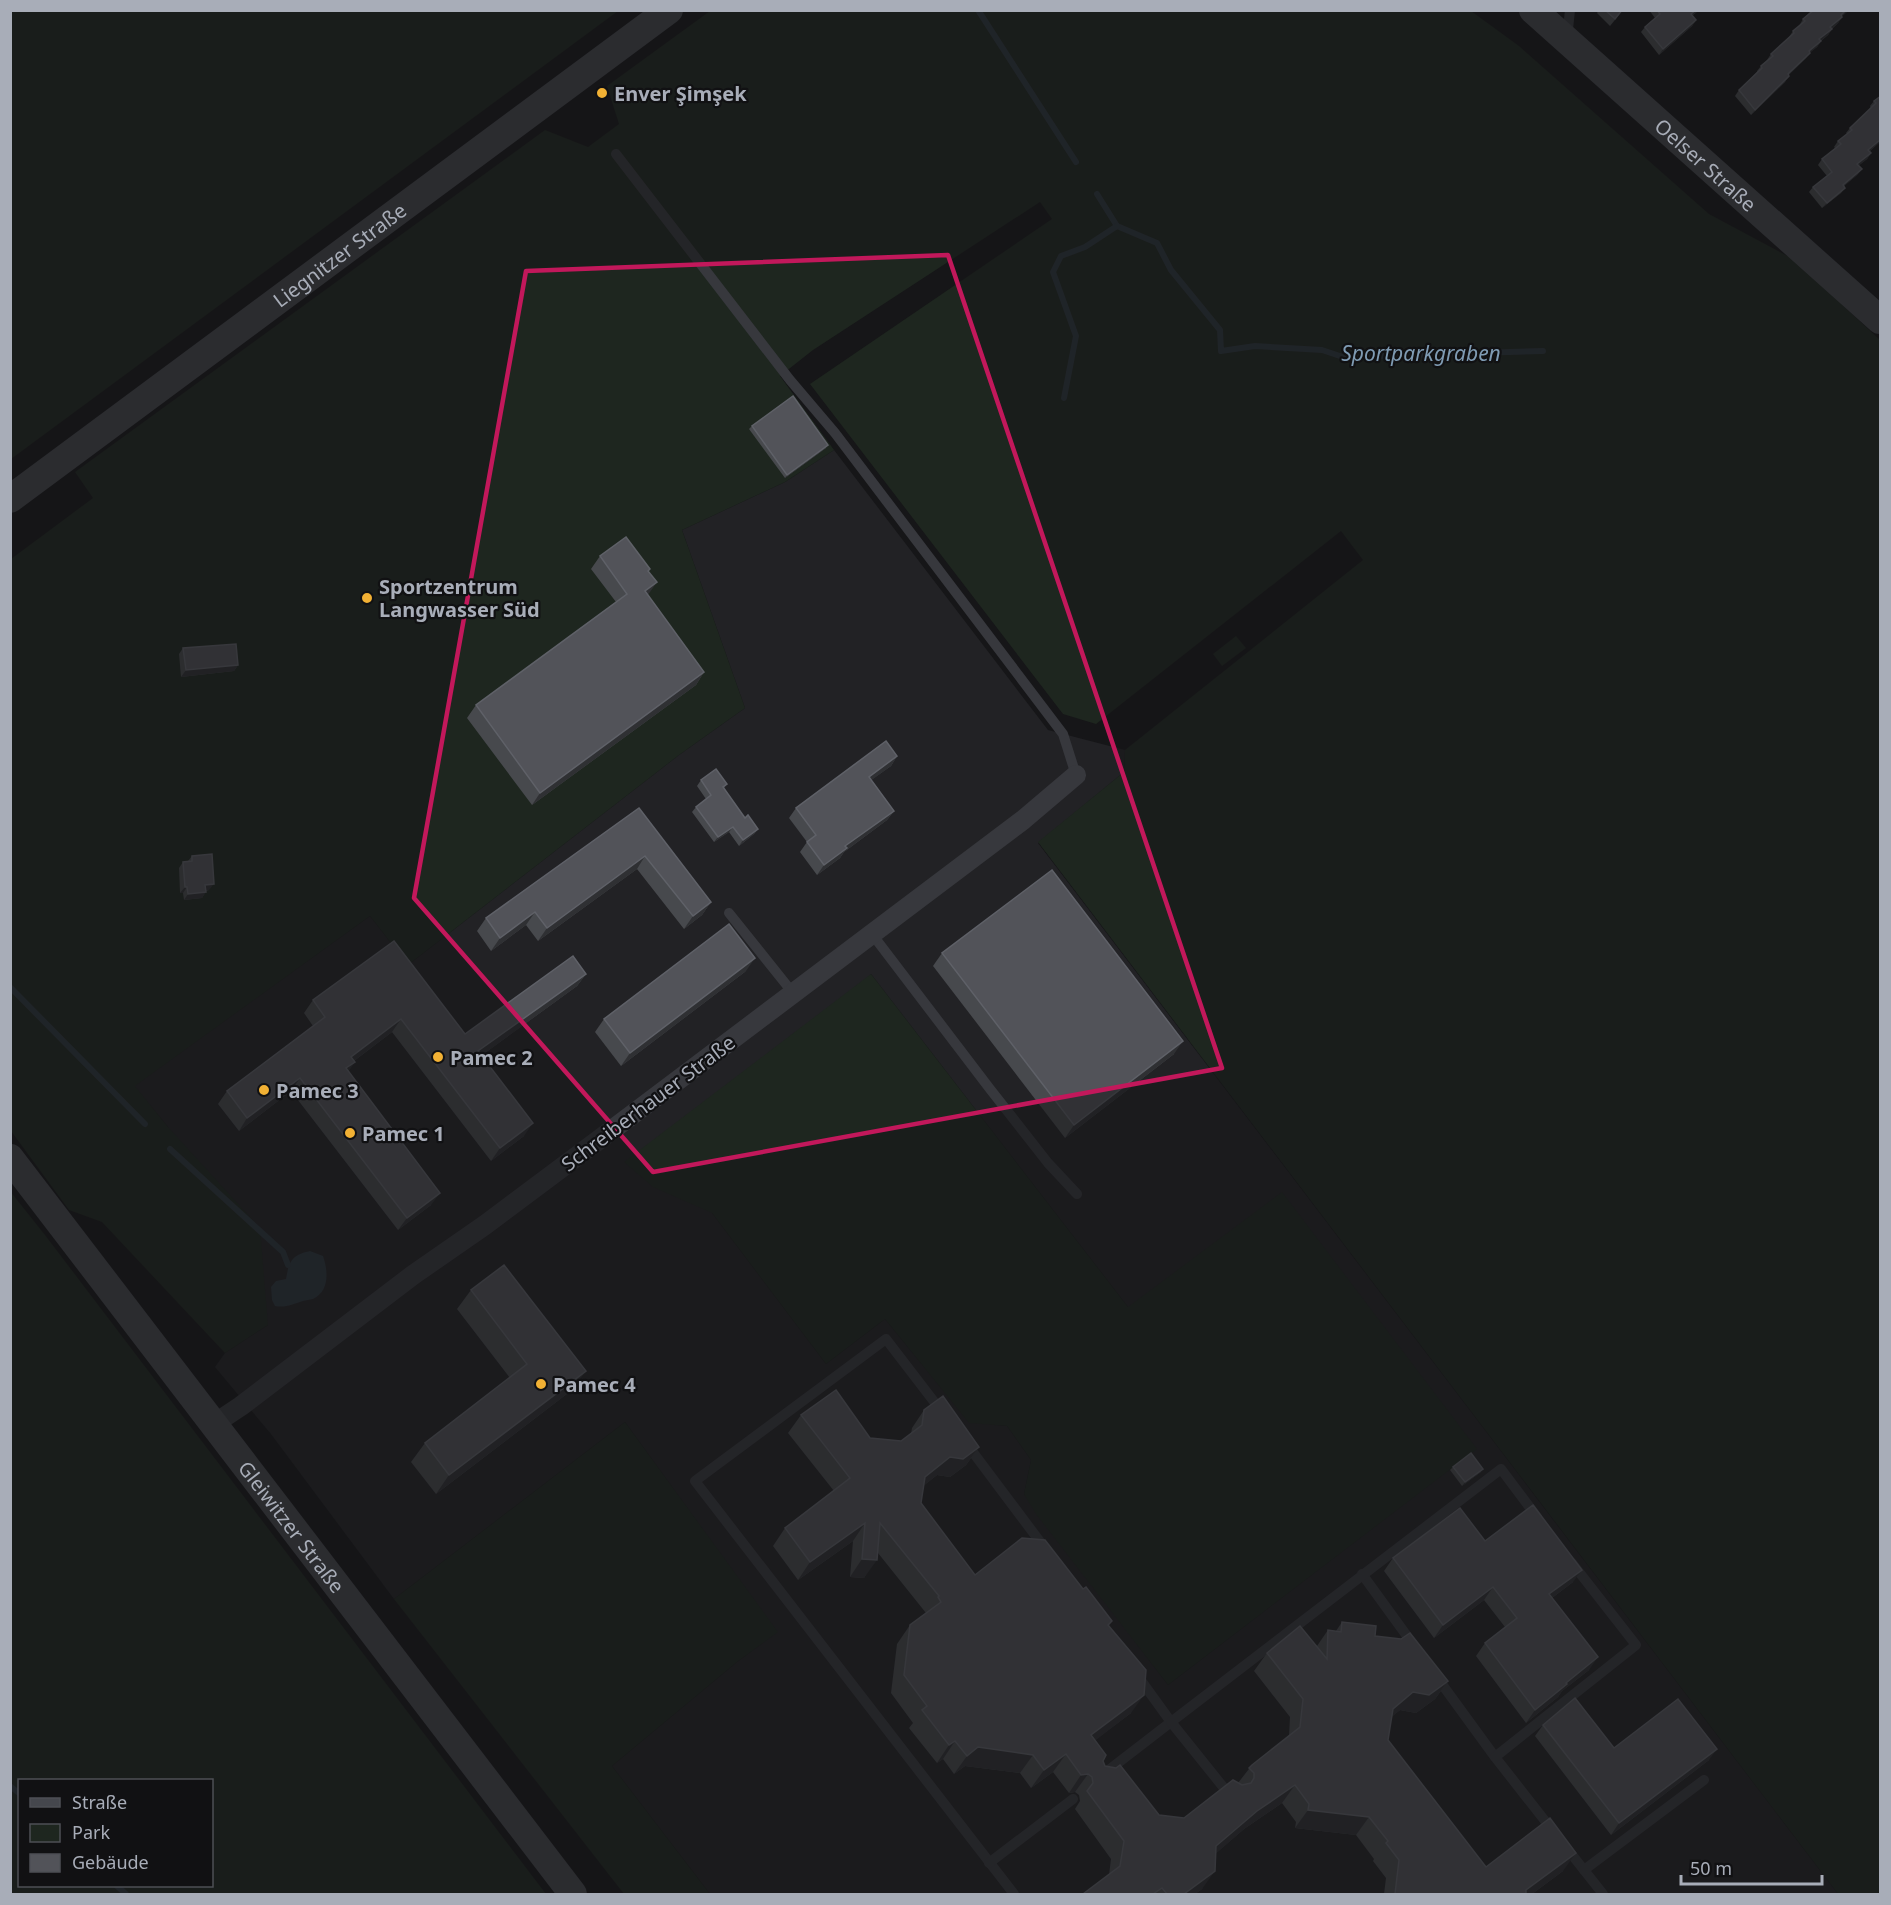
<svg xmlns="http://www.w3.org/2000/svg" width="1891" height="1905" viewBox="0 0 1891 1905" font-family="'Noto Sans',sans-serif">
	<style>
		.built { fill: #222225; fill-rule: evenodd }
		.green { fill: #1e261f; fill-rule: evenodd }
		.water { fill: #2c353c }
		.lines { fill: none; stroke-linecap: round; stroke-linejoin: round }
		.stream { stroke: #2c353c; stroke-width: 6 }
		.service { stroke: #37383d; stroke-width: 10 }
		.minor { stroke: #37383d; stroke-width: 20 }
		.secondary { stroke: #45474d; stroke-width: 28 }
		.wall { fill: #47494d }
		.shaded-wall { fill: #2f3033 }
		.building { fill: #525359; stroke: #5f6168; stroke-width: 1.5 }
		.marked { fill: none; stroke: #c2185b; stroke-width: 4.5; stroke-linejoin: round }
		.poi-dot { fill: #f2b134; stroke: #111113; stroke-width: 2 }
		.labels { text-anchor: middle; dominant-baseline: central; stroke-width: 4.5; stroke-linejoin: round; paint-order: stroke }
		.poi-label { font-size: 20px; font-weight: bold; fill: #a8adb8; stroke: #111113; text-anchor: start }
		.street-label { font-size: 20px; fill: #a8adb8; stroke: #111113 }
		.water-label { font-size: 21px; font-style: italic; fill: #7f9bb3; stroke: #111113 }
	</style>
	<rect width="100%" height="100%" fill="#161618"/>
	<!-- built -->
	<path class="built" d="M834,450L1048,730L1125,750L1124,772L1038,843L1838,1894H710L612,1766L737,1662L777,1632L625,1422L394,1599L271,1434L215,1367L225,1353L268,1325L168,1127L134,1086L370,916L408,965L679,755L745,708L682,530L785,482ZM871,974L1128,1307L1476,1449L1168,1685L1024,1494L1031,1460L1007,1426L969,1422L885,1319L826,1364L712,1213Z"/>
	<!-- green -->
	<g class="green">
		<polygon points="11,10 618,10 618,11 11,459"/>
		<polygon points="710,11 1471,11 1519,46 1709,214 1793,259 1880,340 1880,1894 1838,1894 1038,842 1124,772 1125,750 1363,560 1341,531 1096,724 1063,714 810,384 1052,219 1040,202 813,350 780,376 834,450 785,482 682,530 745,708 679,755 408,965 370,916 135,1086 168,1127 260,1228 268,1325 225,1353 102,1222 69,1210 11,1131 11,559 93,498 75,472 545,130 588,147 619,124 607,86"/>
		<polygon points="1236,636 1246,648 1222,666 1213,654"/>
		<polygon points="871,974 1128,1307 1282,1192 1477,1449 1168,1685 1036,1514 1024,1494 1031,1460 1007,1426 969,1423 885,1319 826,1364 712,1213 653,1187 624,1162"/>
		<path d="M10,1191L45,1235L546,1894H11ZM212,1780V1886H20V1780Z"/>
		<polygon points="625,1422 778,1632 737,1662 612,1766 710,1894 624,1894 394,1599"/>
	</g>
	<!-- water -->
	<path class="water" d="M310,1251L323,1256C328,1270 330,1291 313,1299C310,1300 306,1300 303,1301C293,1304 286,1308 275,1306L272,1300L271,1287L276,1281L286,1279C289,1261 292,1255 310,1251Z"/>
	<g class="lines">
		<!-- stream -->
		<g class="stream">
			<polyline points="978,10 1076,162"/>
			<polyline points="1097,194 1117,226 1157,243 1171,270 1220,330 1221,351 1255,346 1322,350 1343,357 1543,351"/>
			<polyline points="1064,398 1076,336 1053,272 1061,256 1085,247 1117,226"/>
			<polyline points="10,987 145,1124"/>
			<polyline points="170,1149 283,1252 288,1265"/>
			<polyline points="10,1786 20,1794"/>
			<polyline points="117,1886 126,1894"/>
		</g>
		<!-- service -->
		<g class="service">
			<polyline points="1564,34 1568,29 1570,10"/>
			<polyline points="616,154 790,380 835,433 1063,734 1076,775"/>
			<polyline points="729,913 793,993"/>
			<polyline points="872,934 990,1089 1048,1163 1077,1194"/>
			<polyline points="942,1412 886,1339 695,1481 1014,1894"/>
			<polyline points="966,1443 1047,1551"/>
			<polyline points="1362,1574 1415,1647"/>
			<polyline points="1436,1676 1495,1757 1553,1831"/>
			<polyline points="1495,1757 1636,1645 1572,1563"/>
			<polyline points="1101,1776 1171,1722 1137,1675"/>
			<polyline points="1228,1793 1171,1722 1501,1469 1537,1517"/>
			<polyline points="1565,1846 1603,1894"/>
			<polyline points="989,1863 1073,1799"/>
			<polyline points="1584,1870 1704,1780"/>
		</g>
		<!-- minor -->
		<polyline class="minor" points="214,1424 241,1406 413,1275 485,1225 596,1142 1023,820 1076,775"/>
		<!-- secondary -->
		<g class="secondary">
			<path id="s1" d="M1533,10L1880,320"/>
			<path id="s2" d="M10,499L669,10"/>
			<path id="s3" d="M10,1158L573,1894"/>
		</g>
	</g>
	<!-- wall -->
	<g class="wall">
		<polygon points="1599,10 1623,10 1610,26 1597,13"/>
		<polygon points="1649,10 1699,10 1692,16 1696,20 1692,26 1659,55 1641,32 1645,27 1655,18"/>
		<polygon points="1812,10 1849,10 1842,16 1842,17 1838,23 1832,29 1828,35 1821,41 1817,47 1810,52 1806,58 1788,75 1785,82 1751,115 1735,96 1739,90 1757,72 1757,71 1761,66 1767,60 1771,54 1789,37 1793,31 1799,26 1803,19"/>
		<polygon points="1881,96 1881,141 1870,151 1871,153 1867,159 1858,166 1862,169 1857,175 1844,186 1841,193 1822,208 1809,192 1813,187 1827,176 1818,165 1822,159 1835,148 1834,147 1838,141 1847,134 1846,133 1850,128 1871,108 1870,106 1874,101"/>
		<polygon points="752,426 826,448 785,478 749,429"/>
		<polygon points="600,556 649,571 648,595 704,672 696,685 532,805 467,718 476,705 616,602 591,569"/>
		<polygon points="183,648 238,665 234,671 181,677 179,654"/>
		<polygon points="897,756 891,766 871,780 894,811 887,820 844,852 840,858 817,875 800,852 807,842 789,818 796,808"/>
		<polygon points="701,780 727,784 724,788 745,818 758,829 754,834 739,846 729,832 714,842 692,812 696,807 706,799 697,786"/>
		<polygon points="639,808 711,902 702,915 684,929 637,869 538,941 526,925 491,951 477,931 486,918"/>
		<polygon points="192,856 209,890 206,891 202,898 184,900 183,893 180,893 179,868 183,862 188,861"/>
		<polygon points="942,953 1174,1054 1065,1138 933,966"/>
		<polygon points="746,971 621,1066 595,1032 604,1019"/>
		<polygon points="586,974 577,986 482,1055 524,1136 491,1161 392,1032 354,1061 348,1071 431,1205 398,1230 291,1091 239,1131 218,1104 227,1091 313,1026 304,1013 313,1000 465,1034"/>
		<polygon points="471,1290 572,1390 436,1494 411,1462 425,1443 510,1378 457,1309"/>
		<polygon points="924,1410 979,1447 966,1465 950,1477 937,1475 923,1486 921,1503 975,1575 1083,1589 1112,1621 1109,1625 1131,1713 1095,1740 1105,1766 1159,1815 1184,1818 1238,1783 1252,1765 1289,1736 1290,1717 1254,1671 1267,1653 1317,1646 1328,1630 1336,1631 1342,1622 1375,1636 1448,1681 1435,1699 1416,1713 1400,1710 1391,1717 1388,1740 1486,1867 1563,1871 1532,1894 1384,1894 1386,1878 1373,1861 1374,1859 1356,1835 1295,1828 1296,1822 1282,1803 1244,1829 1216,1853 1202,1889 1195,1894 1083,1894 1109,1875 1111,1859 1075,1809 1080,1801 1079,1795 1075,1792 1069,1793 1053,1772 1031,1788 1020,1773 965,1766 954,1774 943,1759 937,1763 909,1728 913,1723 891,1693 897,1644 910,1625 926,1613 878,1553 864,1578 850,1577 853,1541 798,1580 773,1546 785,1528 834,1491 788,1433 801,1415 870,1438 901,1441 911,1434 912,1428"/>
		<polygon points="1453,1467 1481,1472 1462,1486 1450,1470"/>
		<polygon points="1485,1541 1573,1582 1552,1598 1589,1670 1562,1691 1558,1697 1526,1723 1476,1656 1485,1643 1505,1627 1484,1600 1434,1638 1384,1571 1393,1558"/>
		<polygon points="1543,1725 1614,1748 1709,1760 1611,1835 1535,1736"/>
	</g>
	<!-- shaded-wall -->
	<g class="shaded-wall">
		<polygon points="1696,10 1699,10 1687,20 1691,14"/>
		<polygon points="1846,10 1849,10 1837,21 1841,15"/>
		<polygon points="1842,17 1838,23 1826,33 1830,27"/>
		<polygon points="1696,20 1692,26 1659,55 1663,49"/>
		<polygon points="1832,29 1828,35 1815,45 1819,39"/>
		<polygon points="1821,41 1817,47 1805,57 1809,51"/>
		<polygon points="1810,53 1806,58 1784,80 1788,74"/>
		<polygon points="1789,76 1785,82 1751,115 1755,110"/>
		<polygon points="1881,139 1881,141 1864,156 1868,150"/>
		<polygon points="1871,153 1867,159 1853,170 1857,164"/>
		<polygon points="1862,169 1857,175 1839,190 1843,185"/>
		<polygon points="1845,188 1841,193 1822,208 1827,203"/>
		<polygon points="828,445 826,448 785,478 787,475"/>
		<polygon points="657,582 648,595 636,604 645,591"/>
		<polygon points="238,665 234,671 181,677 186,670"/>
		<polygon points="704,672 696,685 532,805 540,793"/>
		<polygon points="897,756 891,766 862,787 869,777"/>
		<polygon points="894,811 887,820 844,852 840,858 817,875 824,865 845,846"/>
		<polygon points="733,827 729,832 714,842 718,837"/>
		<polygon points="758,829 754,834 739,846 743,840"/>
		<polygon points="645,856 637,869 538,941 547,928"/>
		<polygon points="214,884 209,890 201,891 205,885"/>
		<polygon points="185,887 187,887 183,893 180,893"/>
		<polygon points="206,892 202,898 184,900 188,894"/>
		<polygon points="711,902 702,915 684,929 693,916"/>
		<polygon points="535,912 526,925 491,951 500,938"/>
		<polygon points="755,958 746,971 621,1066 630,1053"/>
		<polygon points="586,974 577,986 470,1064 478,1051"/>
		<polygon points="401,1019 392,1032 342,1070 351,1057"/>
		<polygon points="1183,1041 1174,1054 1065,1138 1074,1125"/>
		<polygon points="355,1062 346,1075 346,1068"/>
		<polygon points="300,1078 291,1091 239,1131 247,1118"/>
		<polygon points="533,1123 524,1136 491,1161 500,1148"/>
		<polygon points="440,1193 431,1205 398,1230 407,1218"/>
		<polygon points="586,1371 572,1390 436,1494 449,1475"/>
		<polygon points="979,1447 966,1465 950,1477 937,1475 912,1495 925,1477 950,1457"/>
		<polygon points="1483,1469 1481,1472 1462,1486 1465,1482"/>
		<polygon points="865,1523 853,1541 798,1580 810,1562"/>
		<polygon points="862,1559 877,1560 864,1578 850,1577"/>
		<polygon points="1582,1570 1573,1582 1540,1607 1549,1594"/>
		<polygon points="1493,1587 1484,1600 1434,1638 1443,1625"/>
		<polygon points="1598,1657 1589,1670 1562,1691 1558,1697 1526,1723 1535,1710 1566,1683"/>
		<polygon points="1448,1681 1435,1699 1416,1713 1400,1710 1380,1727 1393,1709 1413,1692"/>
		<polygon points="1144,1695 1131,1713 1079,1753 1091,1735"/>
		<polygon points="955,1741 943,1759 937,1763 949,1745"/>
		<polygon points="978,1747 1033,1755 1020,1773 965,1766 954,1774 967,1756"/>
		<polygon points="1717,1749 1709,1760 1611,1835 1619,1823"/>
		<polygon points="1066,1754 1053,1772 1031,1788 1044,1770"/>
		<polygon points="1088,1774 1075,1792 1069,1793 1081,1775"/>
		<polygon points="1295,1785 1282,1803 1244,1829 1204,1864 1216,1846 1257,1811"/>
		<polygon points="1308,1810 1369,1817 1356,1835 1295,1828"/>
		<polygon points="1576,1853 1563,1871 1532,1894 1523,1894 1526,1890"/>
		<polygon points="1215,1871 1202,1889 1195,1894 1184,1894"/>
	</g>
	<!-- building -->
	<g class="building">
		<polygon points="1605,10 1622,10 1615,19"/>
		<polygon points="1657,10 1696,10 1691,14 1696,20 1663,49 1645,27 1660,14"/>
		<polygon points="1814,10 1846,10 1841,15 1842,17 1830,27 1832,29 1819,39 1821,41 1809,51 1810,53 1788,74 1789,76 1755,110 1739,90 1762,68 1761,66 1773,56 1771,54 1794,33 1793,31 1805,21 1803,19"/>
		<polygon points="1881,96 1881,139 1868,150 1871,153 1857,164 1862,169 1843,185 1845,188 1827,203 1813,187 1832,172 1822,159 1841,144 1838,141 1852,130 1850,128 1876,103 1874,101"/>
		<polygon points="793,396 828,445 787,475 752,426"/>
		<polygon points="626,537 650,569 648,571 657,582 645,591 704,672 540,793 476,705 627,594 600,556"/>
		<polygon points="236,644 238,665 186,670 183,648"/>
		<polygon points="886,741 897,756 869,777 894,811 845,846 847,848 824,865 807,842 816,835 796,808"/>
		<polygon points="716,769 727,784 723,787 745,818 748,815 758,829 743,840 733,827 718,837 696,807 711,795 701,780"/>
		<polygon points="639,808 711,902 693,916 645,856 547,928 535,912 500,938 486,918"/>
		<polygon points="212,854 214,884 205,885 206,892 188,894 187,887 185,887 183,862 192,861 192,856"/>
		<polygon points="1052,870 1183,1041 1074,1125 942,953"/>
		<polygon points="729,924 755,958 630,1053 604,1019"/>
		<polygon points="394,941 465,1034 573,956 586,974 478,1051 533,1123 500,1148 401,1019 351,1057 355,1062 346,1068 440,1193 407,1218 300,1078 247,1118 227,1091 325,1017 313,1000"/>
		<polygon points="504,1265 586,1371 449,1475 425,1443 527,1364 471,1290"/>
		<polygon points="836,1390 870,1438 901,1441 922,1425 924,1410 943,1396 979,1447 963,1459 950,1457 925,1477 921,1503 975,1575 1022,1538 1045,1540 1083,1589 1086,1587 1112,1621 1108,1625 1146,1670 1144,1695 1091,1735 1106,1755 1103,1761 1105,1766 1116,1768 1120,1765 1159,1815 1184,1818 1233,1780 1242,1785 1251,1783 1254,1778 1254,1773 1249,1768 1252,1765 1300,1727 1303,1699 1267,1653 1300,1626 1327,1659 1328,1630 1341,1632 1342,1622 1376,1626 1375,1636 1401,1639 1410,1633 1448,1681 1429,1695 1413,1692 1393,1709 1388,1740 1486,1867 1550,1818 1576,1853 1526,1890 1526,1894 1395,1894 1399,1860 1386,1843 1388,1841 1369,1817 1308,1810 1309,1804 1295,1785 1257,1811 1216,1846 1215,1871 1184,1894 1167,1894 1162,1888 1153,1894 1083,1894 1120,1866 1124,1841 1087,1791 1093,1783 1092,1777 1088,1774 1081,1775 1066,1754 1044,1770 1033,1755 978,1747 967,1756 955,1741 949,1745 922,1710 927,1706 904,1675 910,1625 941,1602 938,1597 939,1596 880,1523 877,1560 862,1559 865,1523 810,1562 785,1528 850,1478 801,1415"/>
		<polygon points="1471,1453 1483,1469 1465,1482 1453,1467"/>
		<polygon points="1533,1505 1582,1570 1549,1594 1598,1657 1566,1683 1567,1684 1535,1710 1485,1643 1517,1618 1493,1587 1443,1625 1393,1558 1460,1508 1485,1541"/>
		<polygon points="1575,1698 1614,1748 1678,1699 1717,1749 1619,1823 1543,1725"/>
	</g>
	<!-- marked area -->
	<path d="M0 0H1891V1905H0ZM948,255L1222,1068L653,1172L414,898L526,271Z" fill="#161618" fill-opacity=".55" fill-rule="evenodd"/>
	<path class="marked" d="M948,255L1222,1068L653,1172L414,898L526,271Z"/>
	<!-- markers -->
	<g class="poi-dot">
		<circle cx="602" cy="93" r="6"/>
		<circle cx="367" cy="598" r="6"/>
		<circle cx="438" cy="1057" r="6"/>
		<circle cx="264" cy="1090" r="6"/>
		<circle cx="350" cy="1133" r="6"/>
		<circle cx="541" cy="1384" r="6"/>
	</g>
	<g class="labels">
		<!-- poi labels -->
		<g class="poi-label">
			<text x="614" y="93">Enver Şimşek</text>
			<text x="379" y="586">Sportzentrum<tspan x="379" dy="23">Langwasser Süd</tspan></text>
			<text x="450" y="1057">Pamec 2</text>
			<text x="276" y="1090">Pamec 3</text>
			<text x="362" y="1133">Pamec 1</text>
			<text x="553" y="1384">Pamec 4</text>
		</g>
		<!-- street labels -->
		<g class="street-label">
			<text stroke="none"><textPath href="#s1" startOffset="232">Oelser Straße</textPath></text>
			<text stroke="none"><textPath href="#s2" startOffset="410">Liegnitzer Straße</textPath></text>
			<text transform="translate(648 1103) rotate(-37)">Schreiberhauer Straße</text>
			<text stroke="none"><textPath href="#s3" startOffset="464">Gleiwitzer Straße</textPath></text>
		</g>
		<!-- water labels -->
		<g class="water-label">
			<text x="1421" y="353">Sportparkgraben</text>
		</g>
	</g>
	<!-- border -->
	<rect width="1891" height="1905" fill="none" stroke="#a8adb8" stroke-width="24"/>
	<!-- legend -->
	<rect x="18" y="1779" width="195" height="108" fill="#111113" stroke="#4d4f55" stroke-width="1.5"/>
	<rect x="30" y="1798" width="30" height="9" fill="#45474d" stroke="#4d4f55" stroke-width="1.5"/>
	<text x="72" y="1809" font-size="18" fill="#a8adb8">Straße</text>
	<rect x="30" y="1824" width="30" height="18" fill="#1e261f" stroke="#4d4f55" stroke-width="1.5"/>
	<text x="72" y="1839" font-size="18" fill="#a8adb8">Park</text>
	<rect x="30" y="1854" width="30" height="18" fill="#525359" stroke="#4d4f55" stroke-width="1.5"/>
	<text x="72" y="1869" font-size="18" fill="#a8adb8">Gebäude</text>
	<!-- scale -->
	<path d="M1681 1875v9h141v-9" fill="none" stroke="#a8adb8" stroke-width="3"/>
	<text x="1690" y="1875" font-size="18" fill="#a8adb8" stroke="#111113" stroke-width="4.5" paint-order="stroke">50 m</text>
</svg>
